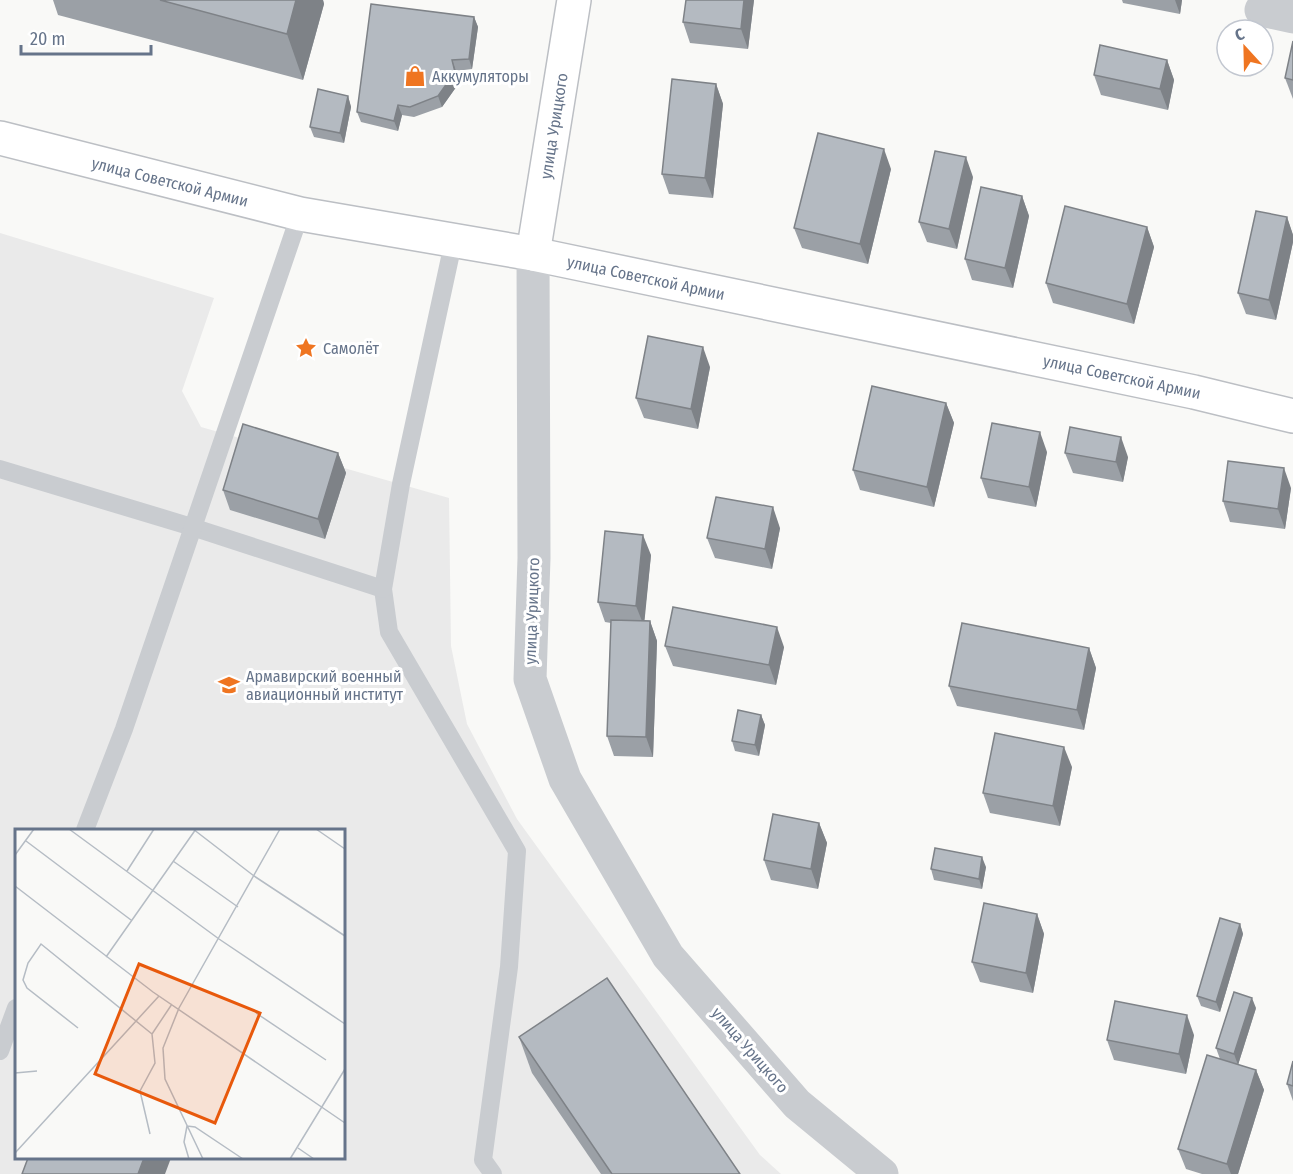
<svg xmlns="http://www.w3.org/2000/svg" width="1293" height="1174" viewBox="0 0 1293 1174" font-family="'Fira Sans Condensed',sans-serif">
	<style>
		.built { fill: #eaeaea; fill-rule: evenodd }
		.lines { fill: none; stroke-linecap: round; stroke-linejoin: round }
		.primary-casing { stroke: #bcbfc4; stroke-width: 36 }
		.service { stroke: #c9ccd0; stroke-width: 18 }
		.minor { stroke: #c9ccd0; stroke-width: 33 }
		.primary { stroke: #fff; stroke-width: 33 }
		.wall { fill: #9ba0a6 }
		.shaded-wall { fill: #7e8287 }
		.building { fill: #b4bac1; stroke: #7e8287; stroke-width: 1.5 }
		.labels { text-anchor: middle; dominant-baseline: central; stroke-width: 6; stroke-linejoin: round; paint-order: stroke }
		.poi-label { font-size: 16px; fill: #66748a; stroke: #fff; text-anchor: start }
		.street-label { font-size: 16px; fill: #66748a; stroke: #fff }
		.inset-road { fill: none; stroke: #b5bcc4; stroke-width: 1.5 }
		.view { fill: #e8590c; fill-opacity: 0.15; stroke: #e8590c; stroke-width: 3 }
		.inset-edge { fill: none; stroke: #66748a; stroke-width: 3 }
	</style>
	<rect width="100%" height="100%" fill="#f9f9f7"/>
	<!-- built -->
	<path class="built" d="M0,233L214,298L182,391L201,427L449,498L451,646L467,724L517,819L760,1155L781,1174H0ZM16,830H344V1158H16Z"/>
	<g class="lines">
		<defs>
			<g id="primary">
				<polyline points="0,138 300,214 533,254 1194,392 1293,416"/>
				<polyline points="533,254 574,0"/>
			</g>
		</defs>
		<!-- primary casing -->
		<use href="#primary" class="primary-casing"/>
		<!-- service -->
		<g class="service">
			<polyline points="454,239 401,484 383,589 389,632 517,851 509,967 483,1160 493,1174"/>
			<polyline points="0,469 192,527 383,589"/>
			<polyline points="85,830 124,729 300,214"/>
			<polyline points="0,1051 16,1008"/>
		</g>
		<!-- minor -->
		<g class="minor">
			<polyline points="1261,10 1293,17"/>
			<polyline points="533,254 534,558 530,679 565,779 668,956 797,1104 882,1174"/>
		</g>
		<!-- primary -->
		<use href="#primary" class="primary"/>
	</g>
	<!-- wall -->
	<g class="wall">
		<polygon points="53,0 323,0 324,4 303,80 58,15"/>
		<polygon points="754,0 748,49 690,43 683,22"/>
		<polygon points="1122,0 1182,0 1180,14 1123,3"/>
		<polygon points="474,17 478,27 472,69 456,71 459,83 442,107 414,117 402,115 398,131 361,122 357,112"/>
		<polygon points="1293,41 1293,99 1285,78"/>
		<polygon points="1167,60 1174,80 1168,110 1101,95 1094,75"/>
		<polygon points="716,84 723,104 713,198 669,194 662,174"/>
		<polygon points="348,96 351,107 344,143 314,137 310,127"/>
		<polygon points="891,169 868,264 802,248 794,228"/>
		<polygon points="973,177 957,249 927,242 919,222"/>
		<polygon points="1022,196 1029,216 1013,288 972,280 965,259"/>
		<polygon points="1287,217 1293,235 1293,242 1276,320 1246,314 1238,293"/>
		<polygon points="1147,227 1154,247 1134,324 1053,303 1046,283"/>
		<polygon points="710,367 698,429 644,418 636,398"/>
		<polygon points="946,403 954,423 934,507 860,490 853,470"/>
		<polygon points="1047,452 1036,507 988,498 981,478"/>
		<polygon points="338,453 346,473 325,539 230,510 223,490"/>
		<polygon points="1065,453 1128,457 1123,482 1073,473"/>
		<polygon points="1291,488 1285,529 1230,522 1223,501"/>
		<polygon points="780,528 772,569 715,558 707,538"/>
		<polygon points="651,555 644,620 650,621 657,641 653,757 614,756 607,736 611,623 605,622 598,602"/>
		<polygon points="665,646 784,647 776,685 673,666"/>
		<polygon points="1089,648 1096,668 1084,730 957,706 949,686"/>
		<polygon points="761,715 765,725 759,756 735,751 732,741"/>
		<polygon points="1072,767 1060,826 990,813 983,793"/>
		<polygon points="819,823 827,843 818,889 771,880 764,860"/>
		<polygon points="986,867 982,889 934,880 931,869"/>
		<polygon points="1037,914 1044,934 1033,993 980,982 972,962"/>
		<polygon points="1240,924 1243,934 1220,1012 1201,1006 1197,996"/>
		<polygon points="1256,1008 1238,1065 1220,1059 1216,1048"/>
		<polygon points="1194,1035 1186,1074 1114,1060 1107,1040"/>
		<polygon points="519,1037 740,1174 601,1174 532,1073"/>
		<polygon points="1293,1061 1293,1101 1287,1084"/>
		<polygon points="1256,1070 1264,1090 1238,1174 1202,1174 1186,1169 1178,1149"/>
	</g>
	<!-- shaded-wall -->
	<g class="shaded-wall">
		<polygon points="296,0 323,0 324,4 303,80 287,34"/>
		<polygon points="744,0 754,0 748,49 741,29"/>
		<polygon points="1175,0 1182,0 1180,14"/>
		<polygon points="474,17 478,27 472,69 469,59"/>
		<polygon points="452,60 456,71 459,83 442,107 438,96"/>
		<polygon points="1167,60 1174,80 1168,110 1160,89"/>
		<polygon points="716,84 723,104 713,198 705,178"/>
		<polygon points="348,96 351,107 344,143 340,133"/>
		<polygon points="398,105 402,115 398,131 394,121"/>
		<polygon points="884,149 891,169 868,264 860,244"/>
		<polygon points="966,157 973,177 957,249 949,229"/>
		<polygon points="1022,196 1029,216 1013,288 1005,268"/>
		<polygon points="1287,217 1293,235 1293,242 1276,320 1269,300"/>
		<polygon points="1147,227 1154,247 1134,324 1127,304"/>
		<polygon points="703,347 710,367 698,429 691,409"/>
		<polygon points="946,403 954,423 934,507 927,487"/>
		<polygon points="1040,432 1047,452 1036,507 1029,487"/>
		<polygon points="1121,437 1128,457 1123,482 1116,462"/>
		<polygon points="338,453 346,473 325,539 318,519"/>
		<polygon points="1284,468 1291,488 1285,529 1278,509"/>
		<polygon points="773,507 780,528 772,569 765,549"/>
		<polygon points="643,535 651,555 644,626 636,606"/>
		<polygon points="650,621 657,641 653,757 646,737"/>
		<polygon points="777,627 784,647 776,685 769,665"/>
		<polygon points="1089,648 1096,668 1084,730 1077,710"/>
		<polygon points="761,715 765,725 759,756 755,745"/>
		<polygon points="1064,747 1072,767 1060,826 1053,806"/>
		<polygon points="819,823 827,843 818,889 811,869"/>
		<polygon points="982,857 986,867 982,889 979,879"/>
		<polygon points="1037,914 1044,934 1033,993 1026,973"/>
		<polygon points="1240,924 1243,934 1220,1012 1216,1002"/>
		<polygon points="1252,998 1256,1008 1238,1065 1234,1054"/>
		<polygon points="1187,1015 1194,1035 1186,1074 1179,1054"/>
		<polygon points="1256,1070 1264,1090 1238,1174 1231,1174 1227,1164"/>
		<polygon points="144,1158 171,1158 165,1174 138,1174"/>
	</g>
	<!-- building -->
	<g class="building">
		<polygon points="160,0 296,0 287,34"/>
		<polygon points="686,0 744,0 741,29 683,22"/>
		<polygon points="371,4 474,17 469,59 452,60 455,72 438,96 410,107 398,105 394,121 357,112"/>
		<polygon points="1293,41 1293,80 1285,78"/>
		<polygon points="1100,45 1167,60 1160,89 1094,75"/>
		<polygon points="672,79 716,84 705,178 662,174"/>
		<polygon points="318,89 348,96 340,133 310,127"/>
		<polygon points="818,133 884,149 860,244 794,228"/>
		<polygon points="935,151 966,157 949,229 919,222"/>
		<polygon points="981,187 1022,196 1005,268 965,259"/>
		<polygon points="1065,206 1147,227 1127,304 1046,283"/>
		<polygon points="1256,211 1287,217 1269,300 1238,293"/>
		<polygon points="648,336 703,347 691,409 636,398"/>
		<polygon points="872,386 946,403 927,487 853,470"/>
		<polygon points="992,423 1040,432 1029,487 981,478"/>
		<polygon points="243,424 338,453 318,519 223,490"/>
		<polygon points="1070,427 1121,437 1116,462 1065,453"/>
		<polygon points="1228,461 1284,468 1278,509 1223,501"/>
		<polygon points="716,497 773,507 765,549 707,538"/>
		<polygon points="605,531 643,535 636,606 598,602"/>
		<polygon points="673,607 777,627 769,665 665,646"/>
		<polygon points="611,620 650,621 646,737 607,736"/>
		<polygon points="962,623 1089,648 1077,710 949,686"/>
		<polygon points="738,710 761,715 755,745 732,741"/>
		<polygon points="995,733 1064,747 1053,806 983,793"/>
		<polygon points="773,814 819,823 811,869 764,860"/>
		<polygon points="935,848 982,857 979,879 931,869"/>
		<polygon points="984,903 1037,914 1026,973 972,962"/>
		<polygon points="1220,918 1240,924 1216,1002 1197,996"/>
		<polygon points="607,978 740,1174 612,1174 519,1037"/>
		<polygon points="1234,992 1252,998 1234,1054 1216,1048"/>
		<polygon points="1115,1001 1187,1015 1179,1054 1107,1040"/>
		<polygon points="1207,1055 1256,1070 1227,1164 1178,1149"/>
		<polygon points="1293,1061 1293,1086 1287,1084"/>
		<polygon points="28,1158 144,1158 138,1174 22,1174"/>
	</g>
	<!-- icons -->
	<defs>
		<symbol id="shop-bare" viewBox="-9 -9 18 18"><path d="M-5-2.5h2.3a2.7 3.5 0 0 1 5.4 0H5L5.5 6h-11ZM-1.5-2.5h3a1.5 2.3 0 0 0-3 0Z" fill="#ef7521" stroke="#fff" stroke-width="2.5" paint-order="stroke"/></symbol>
		<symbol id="sight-bare" viewBox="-9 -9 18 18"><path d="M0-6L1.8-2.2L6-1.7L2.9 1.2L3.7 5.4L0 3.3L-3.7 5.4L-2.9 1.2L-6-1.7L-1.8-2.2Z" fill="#ef7521" stroke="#fff" stroke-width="2.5" paint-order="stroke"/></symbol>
		<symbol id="university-bare" viewBox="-9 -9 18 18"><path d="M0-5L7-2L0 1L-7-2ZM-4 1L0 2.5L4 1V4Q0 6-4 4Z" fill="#ef7521" stroke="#fff" stroke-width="2.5" paint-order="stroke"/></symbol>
	</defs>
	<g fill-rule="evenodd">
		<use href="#shop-bare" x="400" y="61" width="30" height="30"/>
		<use href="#sight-bare" x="291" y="333" width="30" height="30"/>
		<use href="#university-bare" x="214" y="670" width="30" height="30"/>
	</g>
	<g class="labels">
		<!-- poi labels -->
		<g class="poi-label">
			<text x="432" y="76">Аккумуляторы</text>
			<text x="323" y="348">Самолёт</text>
			<text x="246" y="676">Армавирский военный<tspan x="246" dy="18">авиационный институт</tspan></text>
		</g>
		<!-- street labels -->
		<g class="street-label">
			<text transform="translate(554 126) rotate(-81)">улица Урицкого</text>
			<text transform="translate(170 182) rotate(14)">улица Советской Армии</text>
			<text transform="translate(646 278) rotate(12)">улица Советской Армии</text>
			<text transform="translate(1122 377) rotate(12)">улица Советской Армии</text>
			<text transform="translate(532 611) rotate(-88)">улица Урицкого</text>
			<text transform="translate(750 1050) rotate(49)">улица Урицкого</text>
		</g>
	</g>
	<!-- overview -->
	<g transform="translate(15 829)">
		<rect width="330" height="330" fill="#f9f9f7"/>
		<path class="inset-road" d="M54,0L204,110L330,195M178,0L239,47L330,107M301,0L330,20M11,12L116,91M0,26L19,0M158,32L223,78M112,42L139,0M0,57L138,163L330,294M91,128L181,0M164,179L148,219L150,250L188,330M164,179L265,0M241,184L311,231M63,199L12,159L8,151L13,134L26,115L137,205M0,244L22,242M172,297L180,298L228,330M172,297L169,313L174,330M135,305L125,262L140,234L137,205L157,175M283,319L299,330M0,324L144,167M275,330L330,240"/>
		<path class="view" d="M124,135L245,184L200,294L80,245Z"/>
		<rect width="330" height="330" class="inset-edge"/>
	</g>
	<!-- north arrow -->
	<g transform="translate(1245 48) rotate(338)"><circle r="28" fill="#ffffff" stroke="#c2c7d0" stroke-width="1.5"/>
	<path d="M0-4.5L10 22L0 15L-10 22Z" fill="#ef7521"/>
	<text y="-9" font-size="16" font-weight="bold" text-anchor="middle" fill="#66748a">С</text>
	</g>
	<!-- scale -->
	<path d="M21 45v9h130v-9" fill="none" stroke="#66748a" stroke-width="3"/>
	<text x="30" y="45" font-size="18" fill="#66748a" stroke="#ffffff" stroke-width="4.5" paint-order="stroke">20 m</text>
</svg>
